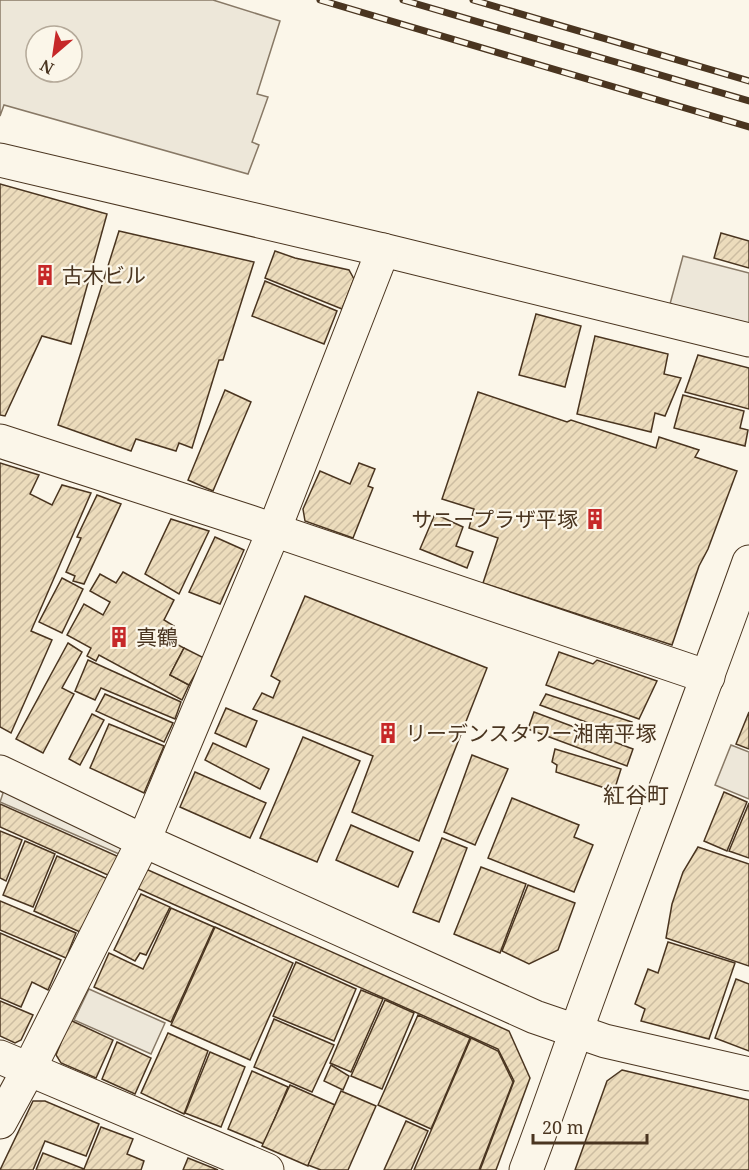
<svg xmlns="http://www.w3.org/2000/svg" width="749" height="1170" viewBox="0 0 749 1170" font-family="'Noto Serif','Noto Sans JP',serif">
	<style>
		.parking { fill: #ede7d9; stroke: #887966; stroke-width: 1.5; fill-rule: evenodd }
		.building { fill: url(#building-hatch); stroke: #4a3520; stroke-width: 1.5 }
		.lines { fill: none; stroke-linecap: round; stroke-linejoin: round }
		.street-casing { stroke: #4a3520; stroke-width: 35 }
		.secondary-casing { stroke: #4a3520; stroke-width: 35 }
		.street { stroke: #fbf6e9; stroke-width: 33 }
		.secondary { stroke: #fbf6e9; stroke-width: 33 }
		.rail-casing { stroke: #4a3520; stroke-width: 7 }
		.rail { stroke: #fbf6e9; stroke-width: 4.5; stroke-dasharray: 14; stroke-linecap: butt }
		.labels { text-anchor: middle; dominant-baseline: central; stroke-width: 4.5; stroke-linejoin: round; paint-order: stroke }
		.poi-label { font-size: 21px; fill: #4a3520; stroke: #fbf6e9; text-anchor: start }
		.neighbourhood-label { font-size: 22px; fill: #4a3520; stroke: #fbf6e9 }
	</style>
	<defs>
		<pattern id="building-hatch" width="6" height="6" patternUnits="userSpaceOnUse" patternTransform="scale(1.5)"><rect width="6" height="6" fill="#ecdcbc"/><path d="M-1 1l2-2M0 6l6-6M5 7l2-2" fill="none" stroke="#ccbda1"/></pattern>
	</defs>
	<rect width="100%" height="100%" fill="#fbf6e9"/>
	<!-- parking -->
	<g class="parking">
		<path d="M0,0H213L280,21L257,94L268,97L252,142L259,145L248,174L4,105L0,116ZM36,36H72V72H36Z"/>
		<polygon points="683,256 749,273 749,326 670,304"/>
		<polygon points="731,745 749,752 749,799 715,785"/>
		<polygon points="0,758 134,818 119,854 0,802 3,793 0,791"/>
		<polygon points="89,989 165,1023 151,1054 74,1020"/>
	</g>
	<!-- building -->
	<g class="building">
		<polygon points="0,184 107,214 71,344 42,336 5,416 0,415"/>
		<polygon points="119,231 254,262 223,360 219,360 192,448 179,443 176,451 136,439 131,451 58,425"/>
		<polygon points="721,233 749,241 749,268 714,258"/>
		<polygon points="275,251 295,258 349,270 354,279 342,309 265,278"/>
		<polygon points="265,281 337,311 324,344 252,316"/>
		<polygon points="536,314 581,326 565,387 519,375"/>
		<polygon points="595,336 668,354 664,374 681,378 665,416 655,413 651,432 577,414"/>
		<polygon points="698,355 749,368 749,409 685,392"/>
		<polygon points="225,390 251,402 213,491 188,480"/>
		<polygon points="478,392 567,422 571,420 656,448 659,437 699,450 695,457 737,471 708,549 699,566 672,645 483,583 498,538 469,528 474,509 442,499"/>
		<polygon points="683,395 744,411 740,428 748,430 745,446 674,428"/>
		<polygon points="0,463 39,475 30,494 52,505 62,485 91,493 31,631 52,640 11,733 0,727"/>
		<polygon points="359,463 375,469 368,486 373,488 353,538 305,521 303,509 320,471 350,484"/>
		<polygon points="97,495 121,504 84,584 73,581 75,576 66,572 81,538 77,537"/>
		<polygon points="435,514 463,527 456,546 473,552 467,568 420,549"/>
		<polygon points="171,519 209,531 179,594 145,574"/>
		<polygon points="215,537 244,550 220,604 189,592"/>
		<polygon points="123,572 174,600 164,620 174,626 167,639 184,648 170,675 189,685 182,700 99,655 96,661 87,656 91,648 67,635 84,604 103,615 110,602 90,591 100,574 116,583"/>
		<polygon points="62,578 83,589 62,633 39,622"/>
		<polygon points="305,596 487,668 419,841 352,812 373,756 253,709 262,693 273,698 280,681 271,676"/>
		<polygon points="68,643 82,652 62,688 74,694 43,753 16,739"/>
		<polygon points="184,648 204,658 189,685 170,675"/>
		<polygon points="559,652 593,664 597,660 657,681 639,719 546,685"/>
		<polygon points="88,660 181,702 175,719 101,688 95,700 75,691"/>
		<polygon points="105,694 173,723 164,742 96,711"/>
		<polygon points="546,694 632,722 629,738 540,705"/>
		<polygon points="226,708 257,721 246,747 215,733"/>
		<polygon points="534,712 633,749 627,766 528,729"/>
		<polygon points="749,712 749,749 736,744"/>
		<polygon points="92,714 104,720 80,765 69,759"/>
		<polygon points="109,724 164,746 144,793 90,768"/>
		<polygon points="303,737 360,761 317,862 260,838"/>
		<polygon points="213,743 269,769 260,789 205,760"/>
		<polygon points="555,749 621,769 614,791 556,772 557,765 552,762"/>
		<polygon points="472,755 508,769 475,845 444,832"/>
		<polygon points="195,772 266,803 250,838 180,807"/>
		<polygon points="724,792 747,802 727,851 704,841"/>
		<polygon points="512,798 579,825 574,837 593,845 574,892 488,858"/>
		<polygon points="749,803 749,858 729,851"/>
		<polygon points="0,804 509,1031 530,1078 496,1170 480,1170 514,1081 498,1049 0,827"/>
		<polygon points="351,825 413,852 398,887 336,860"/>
		<polygon points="0,831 22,840 6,881 0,878"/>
		<polygon points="442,838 467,848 439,922 413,912"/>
		<polygon points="25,841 55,854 33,907 3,895"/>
		<polygon points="698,847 749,864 749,966 666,938 672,904 683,872"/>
		<polygon points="57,856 108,879 80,932 34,911"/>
		<polygon points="481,867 526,884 500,953 454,934"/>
		<polygon points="528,885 575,903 558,950 529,964 502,951"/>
		<polygon points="141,894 170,907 146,955 140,953 135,961 114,950"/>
		<polygon points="0,901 76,933 66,958 0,930"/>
		<polygon points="171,908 214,927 171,1022 94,987 109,953 143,969"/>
		<polygon points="215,927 293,963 250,1060 171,1025"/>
		<polygon points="0,933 61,960 48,990 32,982 21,1007 0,998"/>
		<polygon points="668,942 735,963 709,1039 641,1021 645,1009 635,1004 648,969 658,973"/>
		<polygon points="296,962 356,989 334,1041 273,1016"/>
		<polygon points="736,979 749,984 749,1051 715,1038"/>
		<polygon points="361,990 383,999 351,1072 330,1063"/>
		<polygon points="385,1000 414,1013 382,1089 351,1076"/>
		<polygon points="0,1001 33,1015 21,1040 15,1043 0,1036"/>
		<polygon points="418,1015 470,1038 431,1129 378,1105"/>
		<polygon points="274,1019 334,1045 312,1092 254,1067"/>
		<polygon points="70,1020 113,1040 96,1078 61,1063 56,1055"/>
		<polygon points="168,1033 208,1051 184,1114 141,1093"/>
		<polygon points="471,1038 498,1051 513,1082 479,1170 414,1170"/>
		<polygon points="117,1042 151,1058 135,1094 102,1079"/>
		<polygon points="210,1052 245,1067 221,1127 185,1113"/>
		<polygon points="331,1065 349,1076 343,1090 324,1081"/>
		<polygon points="622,1070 749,1100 749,1170 575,1170 607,1081"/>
		<polygon points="252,1071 288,1087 264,1144 228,1129"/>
		<polygon points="290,1085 335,1105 308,1166 262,1146"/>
		<polygon points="341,1091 376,1106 348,1170 321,1170 308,1165"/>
		<polygon points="33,1101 45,1101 99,1124 86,1156 45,1141 33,1170 0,1170"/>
		<polygon points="406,1121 428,1131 411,1170 384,1170"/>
		<polygon points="101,1127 133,1139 127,1154 144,1161 141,1170 36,1170 43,1153 84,1169"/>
		<polygon points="188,1158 218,1170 183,1170"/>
	</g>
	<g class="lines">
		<defs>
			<g id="street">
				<polyline points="0,160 383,250 749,340"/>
				<polyline points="0,441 250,522 708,677"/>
				<polyline points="0,772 129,834 535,1017 605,1041 749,1074"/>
				<polyline points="0,1057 267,1170"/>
				<polyline points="0,1122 29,1069 144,840 274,530 383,250"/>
			</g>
			<path id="secondary" d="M526,1170C549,1110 569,1050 591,990C643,847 698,705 749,562"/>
		</defs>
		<!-- street casing -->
		<use href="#street" class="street-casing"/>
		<!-- secondary casing -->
		<use href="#secondary" class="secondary-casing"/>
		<!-- street -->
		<use href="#street" class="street"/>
		<!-- secondary -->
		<use href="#secondary" class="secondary"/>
		<defs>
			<g id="rail">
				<polyline points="320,0 749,127"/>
				<polyline points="403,0 749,101"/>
				<polyline points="473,0 749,81"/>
			</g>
		</defs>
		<!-- rail casing -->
		<use href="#rail" class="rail-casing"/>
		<!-- rail -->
		<use href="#rail" class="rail"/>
	</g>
	<!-- icons -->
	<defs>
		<symbol id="building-bare" viewBox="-9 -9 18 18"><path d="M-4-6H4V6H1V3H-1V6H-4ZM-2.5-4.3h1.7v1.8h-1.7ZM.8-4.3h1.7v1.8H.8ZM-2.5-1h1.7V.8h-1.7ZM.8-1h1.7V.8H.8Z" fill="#c62828" stroke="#fbf6e9" stroke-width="2.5" paint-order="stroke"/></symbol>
	</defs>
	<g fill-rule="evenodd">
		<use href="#building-bare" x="30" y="260" width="30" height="30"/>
		<use href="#building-bare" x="580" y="504" width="30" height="30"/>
		<use href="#building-bare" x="104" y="622" width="30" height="30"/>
		<use href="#building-bare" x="373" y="718" width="30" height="30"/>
	</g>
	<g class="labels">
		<!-- poi labels -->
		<g class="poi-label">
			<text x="62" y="275">古木ビル</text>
			<text x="578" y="519" text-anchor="end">サニープラザ平塚</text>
			<text x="136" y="637">真鶴</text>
			<text x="405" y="733">リーデンスタワー湘南平塚</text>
		</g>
		<!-- neighbourhood labels -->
		<g class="neighbourhood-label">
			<text x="636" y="794">紅谷町</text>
		</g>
	</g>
	<!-- north arrow -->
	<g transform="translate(54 54) rotate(209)"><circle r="28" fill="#fbf6e9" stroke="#b4a999" stroke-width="1.5"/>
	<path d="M0-4.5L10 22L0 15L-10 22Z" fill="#c62828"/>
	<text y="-9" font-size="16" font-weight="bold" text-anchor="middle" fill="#4a3520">N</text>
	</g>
	<!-- scale -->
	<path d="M533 1134v9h114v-9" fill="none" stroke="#4a3520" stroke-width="3"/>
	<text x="542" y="1134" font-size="18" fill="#4a3520" stroke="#fbf6e9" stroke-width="4.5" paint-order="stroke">20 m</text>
</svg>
